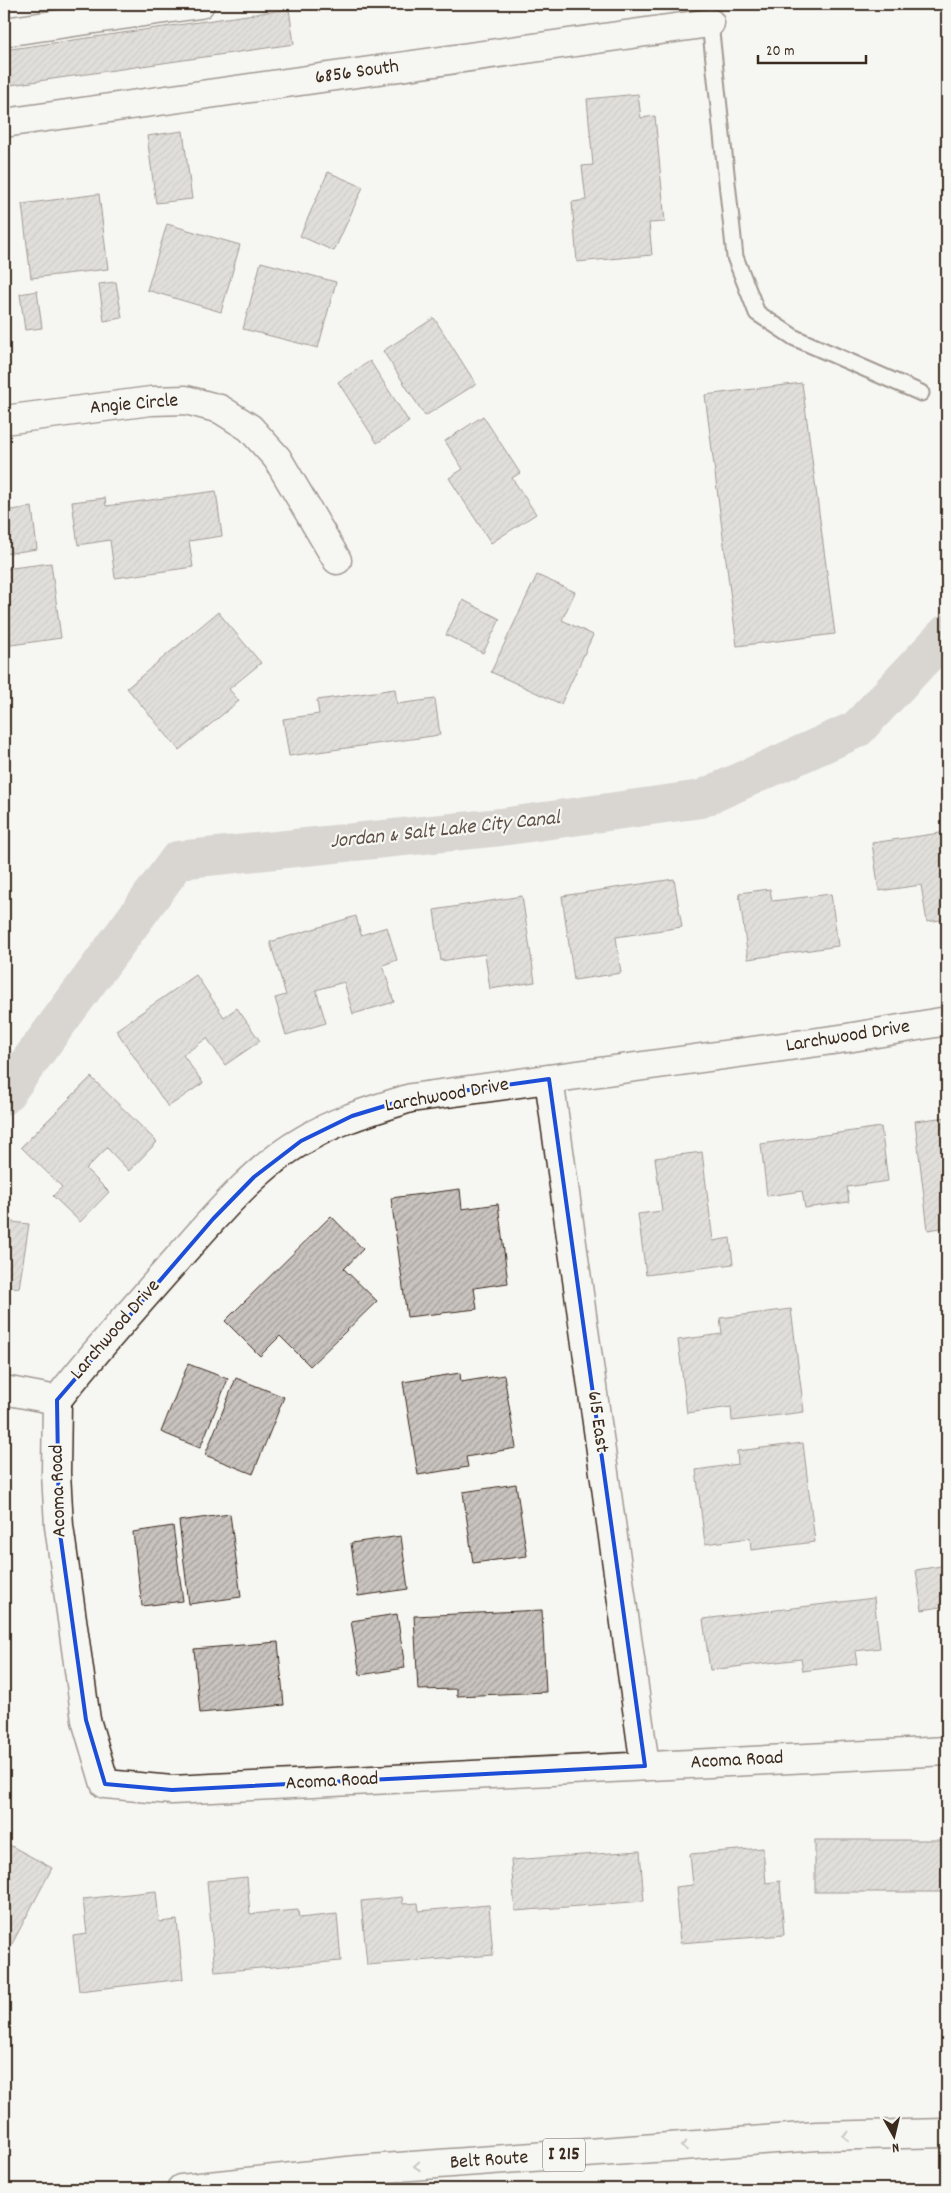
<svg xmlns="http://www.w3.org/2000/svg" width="951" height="2193" viewBox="0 0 951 2193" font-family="Dekko,sans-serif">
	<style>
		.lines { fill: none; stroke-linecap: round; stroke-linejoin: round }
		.canal { stroke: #b6b0a9; stroke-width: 38 }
		.building { fill: url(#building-hatch); stroke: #3b2a1e }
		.lane-casing { stroke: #3b2a1e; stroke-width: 19 }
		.street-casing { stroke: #3b2a1e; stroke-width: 31 }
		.highway-casing { stroke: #3b2a1e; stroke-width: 31 }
		.lane { stroke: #f6f6f2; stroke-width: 15 }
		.street { stroke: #f6f6f2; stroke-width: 28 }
		.highway { stroke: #f6f6f2; stroke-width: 28 }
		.oneway { stroke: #989088 }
		.marked { fill: none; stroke: #1d4ed8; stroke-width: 4; stroke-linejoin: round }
		.labels { text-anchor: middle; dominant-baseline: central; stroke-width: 4.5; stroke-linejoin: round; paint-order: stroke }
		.shield { fill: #f6f6f2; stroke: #73675e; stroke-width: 1 }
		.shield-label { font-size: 19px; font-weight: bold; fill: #3b2a1e }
		.street-label { font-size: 20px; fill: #3b2a1e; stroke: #f6f6f2 }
		.water-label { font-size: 21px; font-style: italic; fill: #605248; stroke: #f6f6f2 }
	</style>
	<defs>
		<pattern id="building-hatch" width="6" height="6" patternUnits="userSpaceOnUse" patternTransform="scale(1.25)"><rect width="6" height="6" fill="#c8c3be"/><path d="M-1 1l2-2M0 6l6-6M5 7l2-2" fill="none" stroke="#a49f9a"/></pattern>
	</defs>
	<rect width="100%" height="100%" fill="#f6f6f2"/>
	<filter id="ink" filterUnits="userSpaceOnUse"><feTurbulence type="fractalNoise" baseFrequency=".02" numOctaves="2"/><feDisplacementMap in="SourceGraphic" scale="10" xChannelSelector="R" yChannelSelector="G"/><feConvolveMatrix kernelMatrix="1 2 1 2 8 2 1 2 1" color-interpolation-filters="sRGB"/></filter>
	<g filter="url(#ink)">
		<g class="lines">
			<!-- canal -->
			<polyline class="canal" points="4,1096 178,860 501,827 701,799 857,729 947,633"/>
		</g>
		<!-- building -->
		<g class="building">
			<polygon points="289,9 294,44 4,86 4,50"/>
			<polygon points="638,94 641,118 655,116 665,222 649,223 652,255 577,262 572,202 586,200 582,166 593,165 587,99"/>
			<polygon points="183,131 192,199 156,203 147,136"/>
			<polygon points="328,172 363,187 334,251 300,236"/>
			<polygon points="99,194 108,269 31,278 22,204"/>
			<polygon points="167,224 240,245 221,312 147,290"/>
			<polygon points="261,262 336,282 318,348 243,329"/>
			<polygon points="116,282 122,318 104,321 99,284"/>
			<polygon points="37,291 42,328 25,330 20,294"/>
			<polygon points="4,303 7,332 4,333"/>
			<polygon points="434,318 476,384 425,416 383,351"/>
			<polygon points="370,361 409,422 377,443 338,382"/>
			<polygon points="802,383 835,634 737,646 705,395"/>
			<polygon points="483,416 520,473 512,478 536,514 491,543 449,478 463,469 445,441"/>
			<polygon points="216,491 222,536 189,541 193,567 115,578 110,540 78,545 72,502 105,498 106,506"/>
			<polygon points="32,507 37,549 4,554 4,511"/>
			<polygon points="51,563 61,638 4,646 4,569"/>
			<polygon points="537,575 575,592 562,620 593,635 561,704 491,672"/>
			<polygon points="463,600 500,619 483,653 446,635"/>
			<polygon points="218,612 261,663 229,689 239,701 179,750 127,688"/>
			<polygon points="395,689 397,704 435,699 440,735 289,756 283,719 319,714 317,700"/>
			<polygon points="947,832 947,919 927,922 921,885 879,891 872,843"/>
			<polygon points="674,879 682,927 616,937 621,973 574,980 562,896"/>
			<polygon points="770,889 772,901 831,894 838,946 748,959 739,893"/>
			<polygon points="522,896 535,982 490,989 485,954 441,961 434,910"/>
			<polygon points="356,916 361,935 387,927 397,960 383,965 394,1002 353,1014 344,982 316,990 326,1023 286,1035 275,998 286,995 270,942"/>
			<polygon points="196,975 224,1017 237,1008 260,1041 225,1065 207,1038 183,1055 203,1083 168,1107 116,1030"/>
			<polygon points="91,1077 157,1142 129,1171 107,1148 86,1169 109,1192 80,1222 53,1196 62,1187 21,1147"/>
			<polygon points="947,1117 947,1227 928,1230 915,1121"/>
			<polygon points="881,1127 888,1181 847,1187 849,1202 805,1208 802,1191 767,1196 761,1144"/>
			<polygon points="702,1152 713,1241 730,1238 733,1264 646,1275 638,1214 662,1211 655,1158"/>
			<polygon points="460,1189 462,1209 498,1204 508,1283 474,1288 477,1309 407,1317 391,1198"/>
			<polygon points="331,1216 363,1249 344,1269 377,1301 310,1366 280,1336 260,1356 225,1321"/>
			<polygon points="4,1221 29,1224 19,1288 4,1286"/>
			<polygon points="791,1309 804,1412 732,1421 731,1407 687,1413 678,1340 722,1334 720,1318"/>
			<polygon points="188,1364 228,1379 200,1448 161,1432"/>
			<polygon points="460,1373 461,1382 504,1375 516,1448 466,1457 468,1467 418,1475 403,1382"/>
			<polygon points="236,1378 284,1397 253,1474 205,1455"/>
			<polygon points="803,1443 815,1542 751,1550 750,1538 705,1544 696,1470 738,1464 737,1451"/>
			<polygon points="516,1484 527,1556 473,1563 463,1492"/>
			<polygon points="230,1514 241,1597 189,1604 179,1521"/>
			<polygon points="173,1526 183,1601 142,1606 133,1532"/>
			<polygon points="401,1536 408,1589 358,1596 351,1543"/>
			<polygon points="947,1565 947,1606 922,1610 916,1570"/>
			<polygon points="874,1598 880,1648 855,1651 857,1664 803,1671 801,1659 710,1670 703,1619"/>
			<polygon points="542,1610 546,1692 457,1696 457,1689 418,1690 414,1616"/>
			<polygon points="397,1614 405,1668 360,1675 351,1621"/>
			<polygon points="278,1642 284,1705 200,1713 194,1649"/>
			<rect x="815" y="1840" width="130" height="52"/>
			<polygon points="4,1842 52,1868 4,1959"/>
			<polygon points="763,1848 766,1883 780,1881 784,1935 680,1943 675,1887 693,1885 690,1854"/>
			<polygon points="640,1851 644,1901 515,1911 511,1860"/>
			<polygon points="247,1877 250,1914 298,1910 299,1918 337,1914 341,1961 215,1972 207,1881"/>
			<polygon points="156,1891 159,1922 177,1920 183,1979 79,1991 73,1936 87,1934 83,1899"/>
			<polygon points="402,1897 403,1904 418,1903 419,1911 489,1905 493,1955 367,1965 361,1901"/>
		</g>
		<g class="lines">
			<defs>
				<polyline id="lane" points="710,23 735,257 757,313 795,338 921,393"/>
				<g id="street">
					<polyline points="4,32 200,4"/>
					<polyline points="4,123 710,23"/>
					<polyline points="4,420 151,401 186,400 220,409 250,428 277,458 337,560"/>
					<polyline points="549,1079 645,1766"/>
					<path d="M4,1390L57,1400C95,1351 137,1305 178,1258C213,1219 256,1167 302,1141C336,1120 373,1110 411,1098L847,1038L947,1021"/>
					<polyline points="57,1400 56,1473 59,1526 86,1720 105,1784 172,1790 947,1751"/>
				</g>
				<polyline id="highway" points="181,2189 357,2170 817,2136 947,2133"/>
			</defs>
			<!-- lane casing -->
			<use href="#lane" class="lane-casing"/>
			<!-- street casing -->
			<use href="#street" class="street-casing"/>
			<!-- highway casing -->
			<use href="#highway" class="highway-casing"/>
			<!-- lane -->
			<use href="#lane" class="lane"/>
			<!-- street -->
			<use href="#street" class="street"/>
			<!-- highway -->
			<use href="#highway" class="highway"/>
		</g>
		<!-- one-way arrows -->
		<defs><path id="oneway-chevron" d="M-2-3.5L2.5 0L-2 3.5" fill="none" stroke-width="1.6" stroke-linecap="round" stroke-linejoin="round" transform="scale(1.25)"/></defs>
		<g class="oneway">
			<use href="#oneway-chevron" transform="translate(846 2136) rotate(179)"/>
			<use href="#oneway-chevron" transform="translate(684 2146) rotate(176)"/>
			<use href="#oneway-chevron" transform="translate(417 2166) rotate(176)"/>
		</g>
	</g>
	<!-- marked area -->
	<path d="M0 0H951V2193H0ZM549,1079L645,1766L172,1790L105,1784L86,1720L59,1526L57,1400L213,1219L254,1177L301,1141L352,1116L411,1098Z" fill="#f6f6f2" fill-opacity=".55" fill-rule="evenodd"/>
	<path class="marked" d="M549,1079L645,1766L172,1790L105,1784L86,1720L59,1526L57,1400L213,1219L254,1177L301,1141L352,1116L411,1098Z"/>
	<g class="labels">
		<!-- shield labels -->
		<rect class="shield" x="543" y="2138.5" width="42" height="33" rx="4"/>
		<g class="shield-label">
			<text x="564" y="2155">I 215</text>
		</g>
		<!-- street labels -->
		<g class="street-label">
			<text transform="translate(357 73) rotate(-8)">6856 South</text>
			<text transform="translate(134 405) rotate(-5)">Angie Circle</text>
			<text transform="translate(848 1037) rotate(-9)">Larchwood Drive</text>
			<text transform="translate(447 1096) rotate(-10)">Larchwood Drive</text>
			<text transform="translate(116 1330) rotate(-49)">Larchwood Drive</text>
			<text transform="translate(597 1422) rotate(82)">615 East</text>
			<text transform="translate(59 1491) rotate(-92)">Acoma Road</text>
			<text transform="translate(737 1761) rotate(-3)">Acoma Road</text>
			<text transform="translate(332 1782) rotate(-3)">Acoma Road</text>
			<text transform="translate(489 2161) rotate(-4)">Belt Route</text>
		</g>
		<!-- water labels -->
		<g class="water-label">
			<text transform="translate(445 831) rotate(-6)">Jordan &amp; Salt Lake City Canal</text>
		</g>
	</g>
	<!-- margin -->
	<rect width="951" height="2193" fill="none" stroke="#f6f6f2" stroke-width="20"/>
	<rect x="10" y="10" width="931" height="2173" fill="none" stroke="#3b2a1e" stroke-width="2" filter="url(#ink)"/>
	<!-- north arrow -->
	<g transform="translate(894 2136) rotate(172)" stroke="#f6f6f2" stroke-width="4" paint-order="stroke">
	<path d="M0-4L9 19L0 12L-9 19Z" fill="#3b2a1e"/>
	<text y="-8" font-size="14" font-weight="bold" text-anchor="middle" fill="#3b2a1e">N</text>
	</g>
	<!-- scale -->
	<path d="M758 55v8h108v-8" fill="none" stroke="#3b2a1e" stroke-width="2.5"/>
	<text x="766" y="55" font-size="15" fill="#3b2a1e" stroke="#f6f6f2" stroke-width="4" paint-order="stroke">20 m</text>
</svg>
